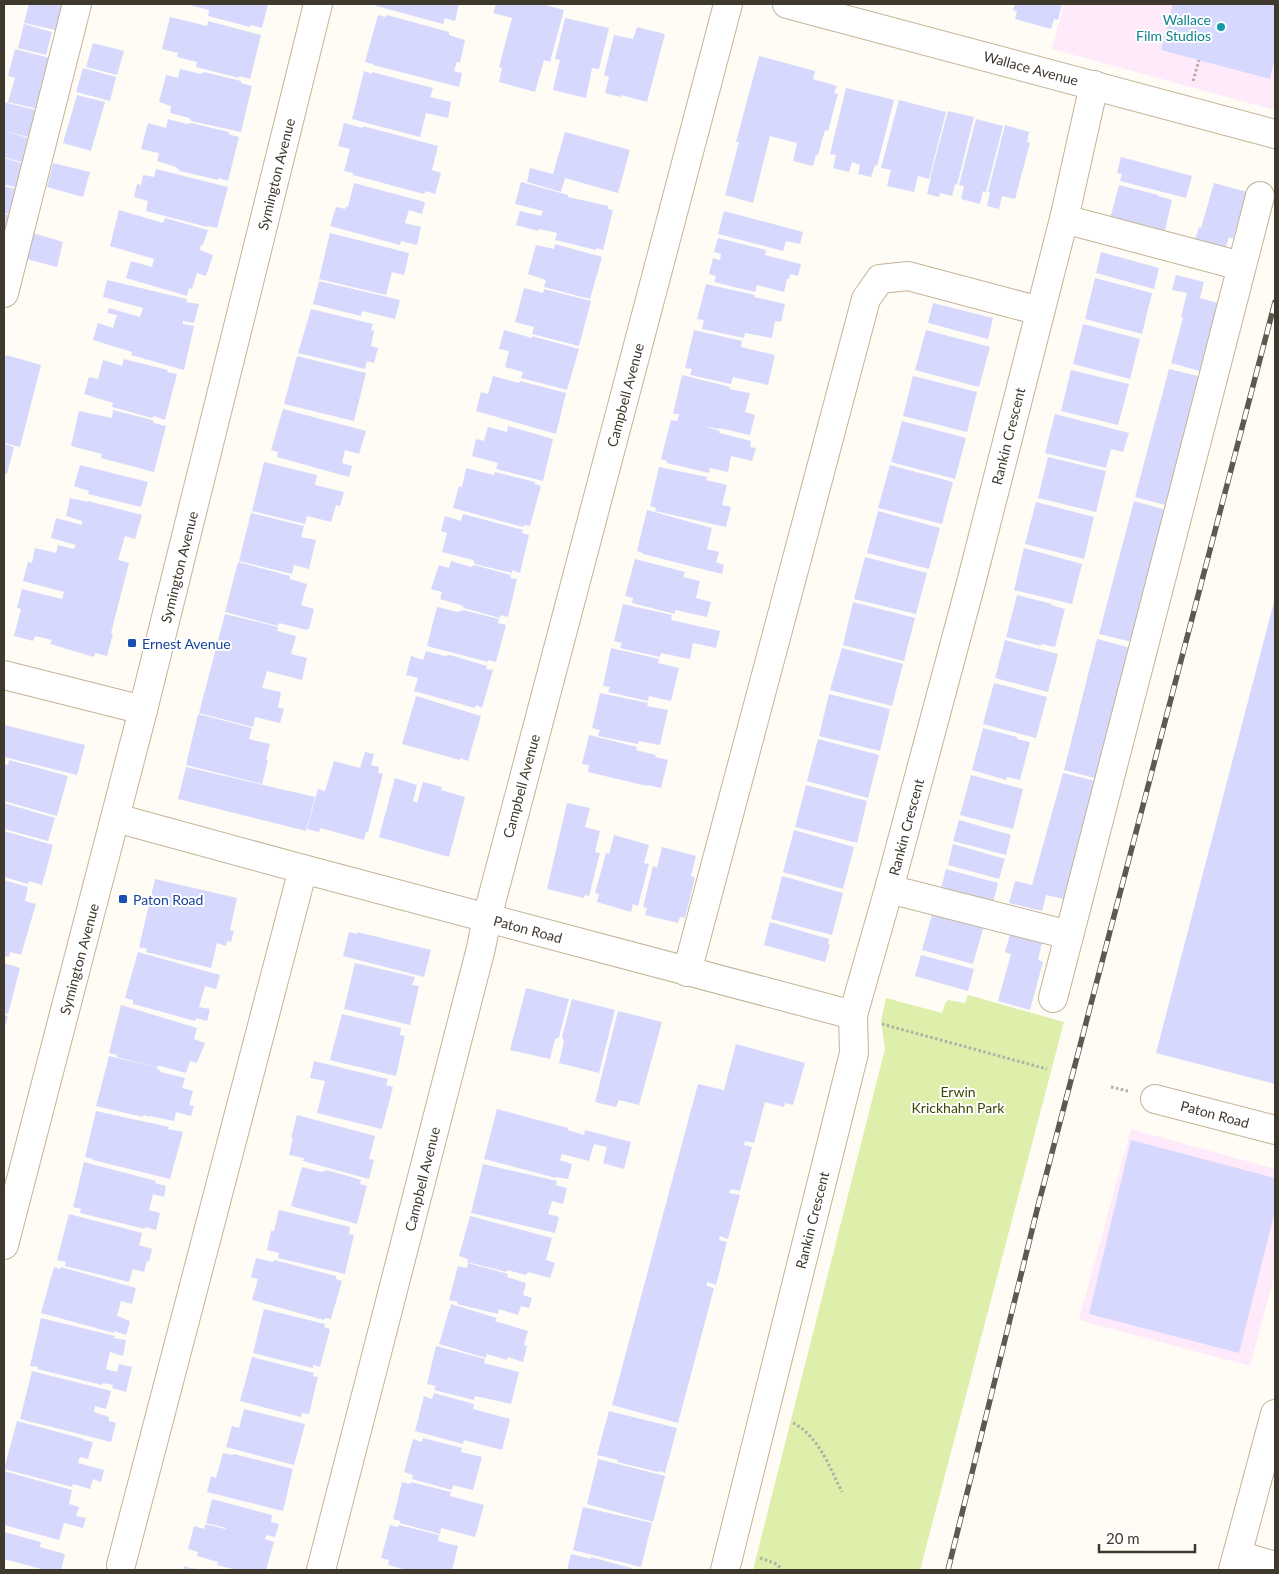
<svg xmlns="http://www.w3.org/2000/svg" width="1279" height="1574" viewBox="0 0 1279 1574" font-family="Lato,sans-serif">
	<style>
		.commercial { fill: #feeafa }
		.green { fill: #ddefab }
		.building { fill: #d6d9fd }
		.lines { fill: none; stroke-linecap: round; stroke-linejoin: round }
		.minor-casing { stroke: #c5b396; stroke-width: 30 }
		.path { stroke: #b3aea6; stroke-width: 3; stroke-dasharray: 2.5 2.5; stroke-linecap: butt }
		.minor { stroke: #fff; stroke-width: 28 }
		.rail-casing { stroke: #5e584d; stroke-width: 5.5 }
		.rail { stroke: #fff; stroke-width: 4; stroke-dasharray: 11; stroke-linecap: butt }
		.culture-dot { fill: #0f9aa8; stroke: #fff; stroke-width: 2 }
		.transit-dot { fill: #1a4fb4; stroke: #fff; stroke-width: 2 }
		.labels { text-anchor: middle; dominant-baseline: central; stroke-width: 4; stroke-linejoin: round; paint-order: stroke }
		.culture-label { font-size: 14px; fill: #0d838f; stroke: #fff; text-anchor: end }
		.street-label { font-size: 14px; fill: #3f382c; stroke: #fff }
		.transit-label { font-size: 14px; fill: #164399; stroke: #fff; text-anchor: start }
		.park-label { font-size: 14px; fill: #3c4800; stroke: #fff }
	</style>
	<rect width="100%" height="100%" fill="#fffbf5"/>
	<!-- commercial -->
	<g class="commercial">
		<polygon points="1064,4 1275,4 1275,110 1052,49"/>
		<polygon points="1131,1129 1275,1169 1275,1273 1250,1366 1079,1320"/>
	</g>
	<!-- green -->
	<polygon class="green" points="968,995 1064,1022 920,1570 753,1570 885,1049 881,1021 886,998 942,1013 945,1004 948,1000 965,1003"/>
	<!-- building -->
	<g class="building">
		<polygon points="29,4 58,4 66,6 60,31 24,23"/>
		<polygon points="186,4 268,4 262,28 251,25 250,27 208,16 209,10"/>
		<polygon points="377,4 459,4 455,21 445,18 443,24 376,6"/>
		<polygon points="496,4 542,4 564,10 550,62 544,60 535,92 499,82 502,68 499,67 512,18 493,13"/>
		<polygon points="1015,4 1062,4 1058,20 1054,19 1051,29 1015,19 1017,12 1013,10"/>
		<polygon points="1173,4 1275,4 1275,57 1270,79 1161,50"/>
		<polygon points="378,15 385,17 387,15 449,32 449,35 465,40 460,63 457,62 454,71 462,73 459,87 373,65 373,64 365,62"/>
		<polygon points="170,17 207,26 208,21 261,35 250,79 239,76 239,78 196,67 197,62 177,57 178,53 162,49"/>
		<polygon points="565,18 609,28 599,69 592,68 586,98 553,90 560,60 555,59"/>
		<polygon points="24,24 52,32 46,55 18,48"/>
		<polygon points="637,27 665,34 647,102 621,95 621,97 605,93 609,77 604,75 614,35 633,39"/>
		<polygon points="93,43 124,51 117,75 86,67"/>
		<polygon points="15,49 53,59 46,86 36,83 44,86 38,109 8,102 15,78 8,76"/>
		<polygon points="759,56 815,71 813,79 837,86 834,93 838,94 828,131 825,130 818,155 816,155 813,166 793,161 797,143 770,136 753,203 725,195 739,142 736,142"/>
		<polygon points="83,68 116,77 110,101 76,92"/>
		<polygon points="180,69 201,74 204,72 241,81 241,83 252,86 241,132 191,121 189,118 170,113 171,106 159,102 166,75 178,78"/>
		<polygon points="364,71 372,74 372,72 433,88 430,97 451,102 448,118 426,113 420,137 352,119"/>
		<polygon points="846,88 894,100 877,166 875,165 871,177 858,174 860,165 852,162 849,172 833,168 836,155 830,154"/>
		<polygon points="77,95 105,102 91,151 63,143"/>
		<polygon points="899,100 946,112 929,179 918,176 914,192 887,186 891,170 881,168"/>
		<polygon points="4,102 39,111 32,138 4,131"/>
		<polygon points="948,111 974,117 957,185 955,184 952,196 940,193 939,197 927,194 931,178 930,178"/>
		<polygon points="168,119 187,124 191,123 229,132 228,134 239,137 228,181 218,178 218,180 180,171 176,167 157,161 159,153 141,149 148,123 166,128"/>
		<polygon points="976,119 1003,126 986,192 983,191 980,204 961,199 964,186 959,185"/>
		<polygon points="344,123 363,128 363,126 438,146 432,170 441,173 435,194 426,191 424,194 353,175 353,173 344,171 350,149 338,146"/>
		<polygon points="1005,125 1029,132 1027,142 1030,143 1015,199 1002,196 999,209 987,206 990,193 988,192"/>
		<polygon points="4,131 31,139 24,163 4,157"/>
		<polygon points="565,132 630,150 618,193 565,178 561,192 527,182 530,168 553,174"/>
		<polygon points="1121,157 1192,176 1186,198 1120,181 1122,174 1117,173"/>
		<polygon points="4,158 24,164 17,188 4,184"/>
		<polygon points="53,163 90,172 83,197 47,187"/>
		<polygon points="156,169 228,187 217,228 208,226 207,227 146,211 148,201 134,197 137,184 141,185 143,175 154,177"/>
		<polygon points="521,182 568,195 568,197 608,206 608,209 613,210 603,250 597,248 596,250 555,240 557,233 539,229 538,231 516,225 520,211 541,216 543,211 515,204"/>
		<polygon points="354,183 425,202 422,214 409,210 405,223 421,227 417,245 401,241 400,245 330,226 336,207 345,209 346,207 348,207"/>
		<polygon points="1214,183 1247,192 1233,239 1229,237 1223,258 1192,250 1199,227 1201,228"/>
		<polygon points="1119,185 1158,195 1158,196 1172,200 1163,238 1108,226"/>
		<polygon points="4,186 19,190 12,215 4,213"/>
		<polygon points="119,210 163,223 165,218 208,230 203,245 201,245 200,250 213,255 206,276 197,273 192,289 189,288 187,296 126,278 131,261 152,267 154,259 110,246"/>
		<polygon points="724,211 803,232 800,244 786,241 783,251 718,234"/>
		<polygon points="4,214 13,216 4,248"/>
		<polygon points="33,233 63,242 57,267 26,259"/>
		<polygon points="330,233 409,253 404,275 392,272 386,295 319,279"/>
		<polygon points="718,238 766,250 765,255 801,264 798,276 790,274 789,279 787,279 784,292 757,285 755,292 714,282 716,276 709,274 713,258 720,260 721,254 714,252"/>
		<polygon points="555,244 602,257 590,299 544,287 546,280 528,274 536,245 554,249"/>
		<polygon points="1101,252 1159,268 1154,289 1096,273"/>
		<polygon points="1176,275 1204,282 1200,298 1217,303 1212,325 1215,324 1203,372 1171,363 1183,318 1181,317 1187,293 1172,290"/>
		<polygon points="1095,278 1152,293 1142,334 1085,319"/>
		<polygon points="107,280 187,299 186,302 199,304 194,323 183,321 183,324 194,326 184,370 131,355 132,352 93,340 98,323 113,328 117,315 107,313 109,308 140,317 143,308 103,297"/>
		<polygon points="319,281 400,300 395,319 362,311 361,316 313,304"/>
		<polygon points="706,284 755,295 754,297 785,304 781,322 775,321 772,338 745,333 744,338 702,329 704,320 697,319"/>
		<polygon points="524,288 543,293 544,289 591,301 579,346 532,334 534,327 515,322"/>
		<polygon points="933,303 993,318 988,339 928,323"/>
		<polygon points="311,309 373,324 371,330 374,331 371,346 378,348 374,363 367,361 365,369 298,353"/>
		<polygon points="1083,324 1140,339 1130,379 1073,364"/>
		<polygon points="504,330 532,338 532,336 579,349 567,390 521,378 523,372 505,367 509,351 499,349"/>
		<polygon points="694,330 742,341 741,347 775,355 768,385 733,377 731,384 690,375 692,369 685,368"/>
		<polygon points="926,330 990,347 979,387 915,370"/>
		<polygon points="6,355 41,365 20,447 4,443 4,361"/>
		<polygon points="297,356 366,373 354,421 284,404"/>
		<polygon points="124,359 168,370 167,372 177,374 165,420 154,416 152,418 112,407 113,403 84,394 89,377 98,379 103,360 122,366"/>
		<polygon points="1169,369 1202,377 1169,506 1135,497"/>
		<polygon points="1071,370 1129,384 1118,425 1061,411"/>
		<polygon points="682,375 730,387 729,389 750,393 745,412 755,415 750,435 719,428 719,429 703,426 720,431 719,433 751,441 750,447 756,448 752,461 731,456 728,472 710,468 709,473 667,463 667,461 661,459 671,420 677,421 679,414 673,414"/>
		<polygon points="493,376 519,383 520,381 566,393 556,434 476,411 481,392 488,394"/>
		<polygon points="913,376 977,392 967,432 903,416"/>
		<polygon points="283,409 366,431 359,454 345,450 342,463 352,466 349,477 277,457 278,452 271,450"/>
		<polygon points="113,410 152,420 154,423 166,426 154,472 101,458 102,454 71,446 79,411 112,418"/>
		<polygon points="1055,414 1129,433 1123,452 1111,449 1106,468 1045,453"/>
		<polygon points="902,421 966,438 955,479 891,462"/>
		<polygon points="508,426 553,439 543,481 496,469 498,463 472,456 476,439 484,441 488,427 507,432"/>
		<polygon points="4,444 14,447 7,474 4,473"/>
		<polygon points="1048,457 1106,471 1096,512 1038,498"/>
		<polygon points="264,462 317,475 315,485 344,492 340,506 336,505 331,522 307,516 305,524 252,511"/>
		<polygon points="80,465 148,482 141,507 88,494 89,491 74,486"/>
		<polygon points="890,465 953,482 942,524 878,508"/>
		<polygon points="659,467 707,477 706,480 727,485 722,505 731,507 726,527 655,511 656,508 650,506"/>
		<polygon points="466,468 494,475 495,472 535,482 535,484 541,486 530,526 524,525 523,527 453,508 459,486 462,487"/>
		<polygon points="70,498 88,502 88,501 142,515 135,539 125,536 118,560 129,563 111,633 113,634 107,656 95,653 94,657 50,644 52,640 35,636 33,641 14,636 21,609 17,608 22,589 62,599 64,592 23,581 28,562 32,563 35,548 56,553 58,545 74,549 76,545 51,538 56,518 82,525 82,521 66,516"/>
		<polygon points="1134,501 1166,510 1132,642 1099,634"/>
		<polygon points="1036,502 1094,517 1084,559 1025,544"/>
		<polygon points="647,510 712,528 707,549 719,552 716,562 724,565 722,574 643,554 643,553 637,551"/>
		<polygon points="878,511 940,528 929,569 867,553"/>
		<polygon points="251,513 304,526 301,537 316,540 309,569 294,565 292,574 239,561"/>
		<polygon points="463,514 523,530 522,533 529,535 520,573 512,570 512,573 475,564 473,560 442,552 447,533 441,531 445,516 461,521"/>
		<polygon points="1024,548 1082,564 1072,604 1014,590"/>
		<polygon points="865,557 927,573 916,614 854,599"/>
		<polygon points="635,559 685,572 683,577 700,581 696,598 711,602 707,617 675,610 675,614 632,603 633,598 625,596"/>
		<polygon points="451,561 471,567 474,565 511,575 510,578 517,579 508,617 500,615 500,618 464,608 461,605 440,599 442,592 431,589 439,565 449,568"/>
		<polygon points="238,562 290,576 290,579 307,584 301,605 314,609 309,629 307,628 307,630 279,623 278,626 225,612"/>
		<polygon points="1017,595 1052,604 1051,605 1065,609 1055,647 1041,644 1041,646 1006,637"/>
		<polygon points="1275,598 1275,1084 1156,1053"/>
		<polygon points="853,602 915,618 904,661 843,645"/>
		<polygon points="623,604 672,615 671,620 720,631 716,648 693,643 690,659 661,653 660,657 620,648 622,643 614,641"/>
		<polygon points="437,607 458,612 463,610 499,619 498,623 506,625 496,662 488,660 488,662 427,646"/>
		<polygon points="225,614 278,627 277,631 296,636 291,654 307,658 302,680 267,671 262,688 281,692 278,707 284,709 280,723 255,717 253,727 199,713"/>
		<polygon points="1097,639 1131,648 1098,779 1064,770"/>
		<polygon points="1005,640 1058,654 1048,692 995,678"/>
		<polygon points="611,648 659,659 658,663 679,668 671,701 649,696 648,701 608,692 610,687 603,686"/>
		<polygon points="842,648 903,664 892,706 830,690"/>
		<polygon points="426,651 445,656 450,655 487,666 486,669 493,670 482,708 476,705 475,708 414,691 418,678 406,675 411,656 423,660"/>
		<polygon points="994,683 1047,697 1036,738 983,724"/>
		<polygon points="600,693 648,703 647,706 668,710 660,745 639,741 638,744 598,736 600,730 592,728"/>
		<polygon points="829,694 890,709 880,751 819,736"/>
		<polygon points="416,696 481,716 468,761 460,758 460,760 402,744"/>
		<polygon points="198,714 252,728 249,739 270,744 266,759 268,760 262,784 186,765"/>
		<polygon points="4,725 85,745 77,775 4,757"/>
		<polygon points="983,728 1017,737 1017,739 1030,742 1020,780 1007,777 1006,780 972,770"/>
		<polygon points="589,735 637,747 636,750 656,755 655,757 668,760 661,788 648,785 647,786 588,772 589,765 582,764"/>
		<polygon points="818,739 879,755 868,798 807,781"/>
		<polygon points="365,752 374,754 371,765 379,767 378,773 383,774 368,832 366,832 364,840 320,828 319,832 307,829 318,789 325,791 334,761 360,768"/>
		<polygon points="9,760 68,776 57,816 4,801 4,764 8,765"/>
		<polygon points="186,767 315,797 306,831 178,799"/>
		<polygon points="1063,773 1095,781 1064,899 1046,895 1042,911 1009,903 1015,881 1032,885"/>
		<polygon points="971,775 1023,789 1013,829 960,815"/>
		<polygon points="395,778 417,785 413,801 417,803 423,782 442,787 441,790 465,797 449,857 379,837"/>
		<polygon points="806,785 867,801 857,843 795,827"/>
		<polygon points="4,803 55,818 48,841 4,829"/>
		<polygon points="567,803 590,808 585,827 600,831 595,852 600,853 589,896 585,895 584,898 547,889"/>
		<polygon points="959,820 1011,835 1006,855 953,841"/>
		<polygon points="794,830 854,847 843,889 783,872"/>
		<polygon points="4,831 53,845 42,885 29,881 28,884 4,877"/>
		<polygon points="614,835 649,845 644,863 649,864 638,906 633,904 631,912 597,902 599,894 595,893 606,853 609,854"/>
		<polygon points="953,844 1005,859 999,879 948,865"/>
		<polygon points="662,847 696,856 691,876 695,878 685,918 680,917 678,923 645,915 647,908 643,907 653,866 657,868"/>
		<polygon points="946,869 998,883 992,907 940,892"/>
		<polygon points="782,876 843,893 832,935 771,919"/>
		<polygon points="155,879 237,898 230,930 234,931 231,942 227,941 226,946 217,943 211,968 146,952 147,949 139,947"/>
		<polygon points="4,880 28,887 25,901 36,904 21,955 10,952 9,957 4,956"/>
		<polygon points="933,911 984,925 973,964 922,950"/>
		<polygon points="770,922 829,939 828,944 830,945 825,962 764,945"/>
		<polygon points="1011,931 1043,939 1038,960 1043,962 1030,1010 998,1001 1011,954 1005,952"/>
		<polygon points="349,932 357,934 357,932 431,950 424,977 343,956"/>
		<polygon points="138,952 220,975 216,989 205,986 199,1007 210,1009 207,1021 196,1018 195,1021 133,1004 133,1000 125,998"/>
		<polygon points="921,955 974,969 968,991 915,976"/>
		<polygon points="4,963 20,968 8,1014 4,1013"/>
		<polygon points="355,963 415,977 412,985 419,986 410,1025 344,1009"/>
		<polygon points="526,988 569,999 559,1037 555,1039 550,1059 510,1050"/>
		<polygon points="572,999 615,1010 599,1073 559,1063 564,1042 562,1037"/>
		<polygon points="121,1005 197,1028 194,1039 205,1043 197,1063 190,1061 186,1073 160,1066 156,1067 117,1057 117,1055 109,1053"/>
		<polygon points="618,1011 662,1022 639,1105 619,1100 616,1107 595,1102"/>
		<polygon points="342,1014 401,1028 400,1035 405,1036 396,1076 330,1060"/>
		<polygon points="4,1015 8,1016 4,1030"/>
		<polygon points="736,1044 805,1063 793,1105 785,1103 784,1107 765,1102 754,1143 745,1141 744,1145 752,1147 740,1191 731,1189 729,1193 740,1195 728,1239 720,1236 719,1240 727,1242 716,1285 707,1282 707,1286 714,1288 678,1423 612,1405 698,1084 724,1090"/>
		<polygon points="109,1056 156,1067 161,1072 185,1078 182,1088 193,1091 189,1105 194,1106 191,1116 176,1112 174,1121 150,1116 150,1117 143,1115 143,1117 96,1106"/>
		<polygon points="314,1061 388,1079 386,1085 393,1087 382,1129 317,1113 325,1081 310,1078"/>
		<polygon points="497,1109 568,1128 568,1130 584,1135 585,1130 631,1142 624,1169 603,1163 607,1147 594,1144 589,1161 562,1154 560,1160 572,1164 568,1179 556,1177 556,1178 484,1159"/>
		<polygon points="96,1111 169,1127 168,1129 183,1132 170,1179 93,1160 93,1159 85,1157"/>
		<polygon points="297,1115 375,1136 369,1159 374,1160 369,1179 303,1161 304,1158 289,1155 293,1138 291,1138"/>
		<polygon points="1131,1140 1275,1178 1275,1211 1239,1353 1089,1314"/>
		<polygon points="84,1162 156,1181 155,1183 166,1186 164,1197 153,1194 149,1210 160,1213 156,1230 145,1227 145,1229 80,1213 81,1209 73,1207"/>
		<polygon points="483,1164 557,1181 556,1185 567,1188 563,1204 552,1201 548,1214 559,1217 555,1233 471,1213"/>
		<polygon points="302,1167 322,1172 327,1170 361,1180 360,1184 367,1186 357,1224 291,1206"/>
		<polygon points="279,1210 350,1227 349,1234 354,1235 345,1274 278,1258 279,1253 267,1250 271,1231 274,1231"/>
		<polygon points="69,1214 142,1233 139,1245 152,1249 149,1262 147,1261 144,1272 133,1269 129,1282 65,1266 66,1262 57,1260"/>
		<polygon points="470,1216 552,1238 546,1260 555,1263 550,1278 528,1272 526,1275 507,1270 507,1272 467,1262 468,1259 459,1256"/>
		<polygon points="256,1258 273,1262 274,1260 336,1276 336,1279 342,1281 331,1319 325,1318 324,1320 252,1300 258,1279 251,1277"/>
		<polygon points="468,1263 508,1274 507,1277 526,1283 523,1295 532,1298 529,1308 521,1306 518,1315 499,1309 498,1314 457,1304 458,1302 449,1300 458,1266 467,1268"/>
		<polygon points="54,1267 60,1269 61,1267 136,1288 132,1304 121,1301 117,1316 130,1321 126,1335 114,1331 114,1333 41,1313"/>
		<polygon points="451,1304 497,1318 495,1321 528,1331 524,1345 527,1346 523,1362 508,1357 507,1360 487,1354 486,1358 439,1344"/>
		<polygon points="264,1309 325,1324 324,1327 330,1329 320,1367 313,1365 313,1368 253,1353"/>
		<polygon points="41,1318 115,1336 114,1338 126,1340 123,1356 110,1352 106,1369 117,1372 119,1364 132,1367 126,1392 112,1388 113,1385 103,1383 102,1385 37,1369 38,1367 30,1366"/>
		<polygon points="436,1346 485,1359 484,1363 519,1372 511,1404 475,1396 474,1400 434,1390 436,1386 427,1384"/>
		<polygon points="252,1357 314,1373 313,1376 318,1377 309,1414 302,1413 301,1417 240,1401"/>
		<polygon points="32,1371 111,1391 106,1409 95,1406 94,1412 109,1417 109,1421 116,1423 111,1442 20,1419"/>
		<polygon points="434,1393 474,1404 473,1409 510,1419 502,1450 464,1440 463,1444 415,1431 424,1396 432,1399"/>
		<polygon points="244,1409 305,1424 294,1465 226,1447 232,1426 239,1428"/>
		<polygon points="609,1411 677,1428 665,1473 659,1471 658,1472 617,1462 618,1460 597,1455"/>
		<polygon points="17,1421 84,1439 84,1440 93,1442 88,1459 80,1457 78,1463 104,1470 101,1482 93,1479 90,1489 73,1484 72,1487 4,1469"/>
		<polygon points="423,1438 462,1448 461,1452 482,1457 473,1490 453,1485 452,1490 412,1479 413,1475 404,1472 413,1439 422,1442"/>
		<polygon points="223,1453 233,1455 234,1454 293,1469 283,1511 207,1492 211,1476 216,1478"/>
		<polygon points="598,1459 665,1476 653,1522 587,1504"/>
		<polygon points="4,1471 72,1490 69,1504 79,1507 76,1516 86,1518 83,1528 64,1523 59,1540 4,1525"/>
		<polygon points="402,1482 411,1484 411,1482 451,1492 450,1496 484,1505 475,1537 441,1528 440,1534 400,1523 400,1521 393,1519"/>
		<polygon points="212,1499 272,1515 271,1522 279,1524 275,1537 267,1535 265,1539 274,1542 266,1570 237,1570 217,1565 218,1562 197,1556 198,1552 188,1549 194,1526 204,1529 205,1524 225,1529 226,1528 206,1523"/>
		<polygon points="583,1507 652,1523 641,1567 573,1550"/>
		<polygon points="390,1525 398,1527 399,1525 439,1535 438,1541 458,1546 452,1570 407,1570 388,1565 389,1560 381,1558"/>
		<polygon points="4,1532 41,1542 40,1547 65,1554 61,1570 45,1570 4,1559"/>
		<polygon points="571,1554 591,1559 591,1557 638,1570 567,1570"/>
		<polygon points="184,1566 193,1569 194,1568 201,1570 183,1570"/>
	</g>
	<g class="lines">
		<defs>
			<g id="minor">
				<polyline points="787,4 1275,134"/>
				<polyline points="1064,219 1241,266"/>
				<polyline points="4,293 77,4"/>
				<polyline points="4,675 143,710"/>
				<polyline points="116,818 303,869 853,1015"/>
				<polyline points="889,889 1069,935"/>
				<polyline points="687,972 866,299 880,279 908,276 1040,311"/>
				<polyline points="1053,998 1260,196"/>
				<polyline points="1155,1099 1275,1130"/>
				<polyline points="4,1245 143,710 318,4"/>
				<polyline points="1238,1555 1275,1566"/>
				<polyline points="121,1565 303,869"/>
				<polyline points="321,1570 481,948 487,918 728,4"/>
				<polyline points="725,1570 854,1053 853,1015 889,889 972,579 1064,219 1094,85"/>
				<polyline points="1233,1570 1275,1414"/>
			</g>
		</defs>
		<!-- minor casing -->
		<use href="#minor" class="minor-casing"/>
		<!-- path -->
		<g class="path">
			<polyline points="1193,81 1199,60"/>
			<polyline points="882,1024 1047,1069"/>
			<polyline points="1111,1087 1128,1091"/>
			<path d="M793,1423C818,1435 830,1468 842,1492"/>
			<polyline points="760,1558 777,1564 782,1570"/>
		</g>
		<!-- minor -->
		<use href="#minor" class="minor"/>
		<defs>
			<polyline id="rail" points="948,1570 1038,1206 1275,302"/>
		</defs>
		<!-- rail casing -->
		<use href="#rail" class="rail-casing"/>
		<!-- rail -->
		<use href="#rail" class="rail"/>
	</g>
	<!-- markers -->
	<circle class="culture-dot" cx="1221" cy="27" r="5"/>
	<g class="transit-dot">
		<rect x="127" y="638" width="10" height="10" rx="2.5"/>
		<rect x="118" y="894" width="10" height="10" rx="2.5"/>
	</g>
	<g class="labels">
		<!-- culture labels -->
		<g class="culture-label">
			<text x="1211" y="19">Wallace<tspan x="1211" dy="16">Film Studios</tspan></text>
		</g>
		<!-- street labels -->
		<g class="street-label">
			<text transform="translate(1031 68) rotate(15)">Wallace Avenue</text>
			<text transform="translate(276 174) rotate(-76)">Symington Avenue</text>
			<text transform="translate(625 395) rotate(-75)">Campbell Avenue</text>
			<text transform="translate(1008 436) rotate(-76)">Rankin Crescent</text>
			<text transform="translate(179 567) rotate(-76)">Symington Avenue</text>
			<text transform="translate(521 786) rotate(-75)">Campbell Avenue</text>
			<text transform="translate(906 827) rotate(-75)">Rankin Crescent</text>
			<text transform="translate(528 929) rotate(15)">Paton Road</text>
			<text transform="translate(79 959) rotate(-75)">Symington Avenue</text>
			<text transform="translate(1215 1114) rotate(15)">Paton Road</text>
			<text transform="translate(422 1179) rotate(-76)">Campbell Avenue</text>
			<text transform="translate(812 1220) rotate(-76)">Rankin Crescent</text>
		</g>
		<!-- transit labels -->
		<g class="transit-label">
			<text x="142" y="643">Ernest Avenue</text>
			<text x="133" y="899">Paton Road</text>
		</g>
		<!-- park labels -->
		<g class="park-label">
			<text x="958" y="1091">Erwin<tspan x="958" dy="16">Krickhahn Park</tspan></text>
		</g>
	</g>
	<!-- border -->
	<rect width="1279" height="1574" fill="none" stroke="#3f382c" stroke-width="10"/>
	<!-- scale -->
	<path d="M1099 1544v8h96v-8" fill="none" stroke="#3f382c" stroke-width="2.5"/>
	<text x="1106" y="1544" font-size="15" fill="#3f382c" stroke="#ffffff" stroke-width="4" paint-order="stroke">20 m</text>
</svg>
